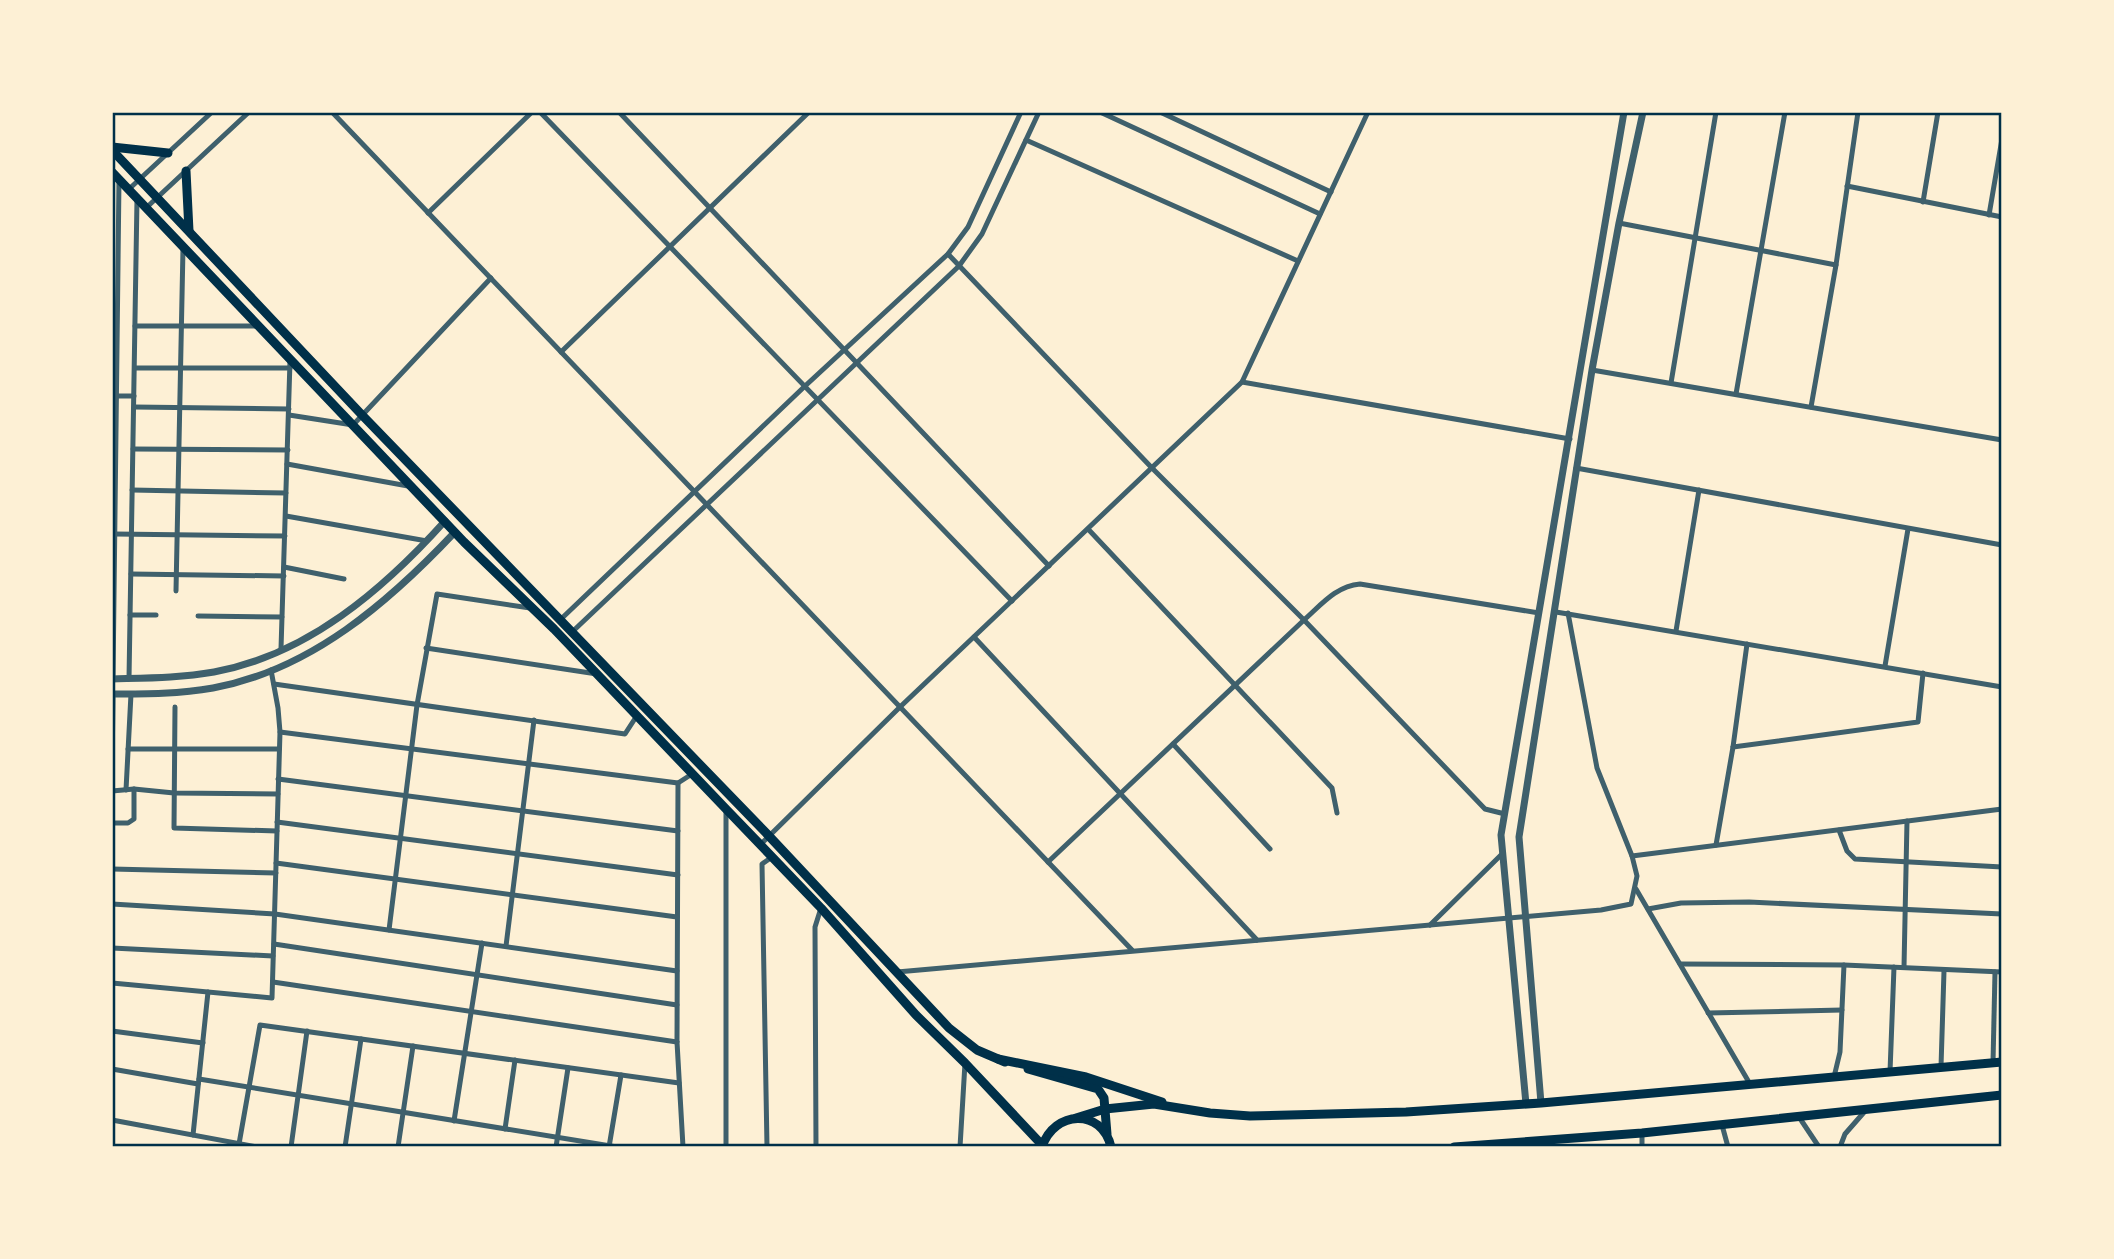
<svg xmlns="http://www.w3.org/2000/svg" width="2114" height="1259" viewBox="0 0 2114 1259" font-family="Jost,sans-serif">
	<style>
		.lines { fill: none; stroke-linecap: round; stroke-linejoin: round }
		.minor { stroke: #3f606c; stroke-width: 5 }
		.tertiary { stroke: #3f606c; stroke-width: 7 }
		.primary { stroke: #003049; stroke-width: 9 }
		.trunk { stroke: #003049; stroke-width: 9 }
		.neatline { fill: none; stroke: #003049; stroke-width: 2.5 }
	</style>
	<rect width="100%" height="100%" fill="#fdf0d5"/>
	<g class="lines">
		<!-- minor -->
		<g class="minor">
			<polyline points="332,112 1132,950"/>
			<polyline points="540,112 1012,601"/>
			<polyline points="619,112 1049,566"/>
			<polyline points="1100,112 1320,214"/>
			<polyline points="1160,112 1331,192"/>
			<polyline points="1026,140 1298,261"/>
			<polyline points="1847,186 2002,217"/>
			<polyline points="128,190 212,112"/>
			<polyline points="1923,202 1938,112"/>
			<polyline points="146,208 249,112"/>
			<polyline points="428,213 532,112"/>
			<polyline points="1989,215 2002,139"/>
			<polyline points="1619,223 1836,265"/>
			<polyline points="948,254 1152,468 1304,620 1485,809 1505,814"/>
			<polyline points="135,326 258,326"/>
			<polyline points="561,352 809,112"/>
			<polyline points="135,368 290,368"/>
			<polyline points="1592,370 2002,440"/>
			<polyline points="1242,382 1570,439"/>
			<polyline points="1671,383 1716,112"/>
			<polyline points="1736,394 1785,112"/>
			<polyline points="112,396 134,396"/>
			<polyline points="134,407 289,409"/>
			<polyline points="1811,407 1836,265 1858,112"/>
			<polyline points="289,415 353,425 491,278"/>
			<polyline points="133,449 288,450"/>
			<polyline points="287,464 408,486"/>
			<polyline points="1576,468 2002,545"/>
			<polyline points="132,490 286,493"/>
			<polyline points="286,516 427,541"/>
			<polyline points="1088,529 1332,788 1337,813"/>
			<polyline points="115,534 285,536"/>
			<polyline points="284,567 344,579"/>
			<polyline points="131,574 284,576"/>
			<polyline points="176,591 183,248"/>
			<polyline points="1556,612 2002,687"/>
			<polyline points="130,615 156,615"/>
			<polyline points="198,616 282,617"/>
			<polyline points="560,620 804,387 948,254 968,227 1021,112"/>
			<polyline points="1676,631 1699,490"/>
			<polyline points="571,633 959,266 982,234 1039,112"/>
			<polyline points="974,637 1257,940"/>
			<polyline points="426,648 597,674"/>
			<polyline points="281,649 290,361"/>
			<polyline points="1885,666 1908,529"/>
			<polyline points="113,679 119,180"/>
			<polyline points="129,679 137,199"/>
			<polyline points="274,684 625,734 636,717"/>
			<polyline points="175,707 174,828 277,831"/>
			<polyline points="280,732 678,783 692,774"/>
			<polyline points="1173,744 1270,849"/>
			<polyline points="1733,747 1918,722 1923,673"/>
			<polyline points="128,749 279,749"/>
			<polyline points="112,773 113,694"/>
			<polyline points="278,779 678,831"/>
			<polyline points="678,783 677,1042 683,1147"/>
			<polyline points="126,790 131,694"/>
			<polyline points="112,791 134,789 174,793 278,794"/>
			<polyline points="277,822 678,875"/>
			<polyline points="112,823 128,823 134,819 134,789"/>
			<polyline points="1839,830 1847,851 1855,859 2002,867"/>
			<polyline points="760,845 900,707 1242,382 1368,112"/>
			<polyline points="1716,845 1733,747 1747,644"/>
			<polyline points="1632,856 2002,809"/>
			<path d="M1048,862L1304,620C1321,605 1336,586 1360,584L1539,613"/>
			<polyline points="276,863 677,917"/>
			<polyline points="112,869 276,873"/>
			<polyline points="1636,889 1750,1084"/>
			<polyline points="112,904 275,914 677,971"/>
			<polyline points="1648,909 1681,903 1749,902 2002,914"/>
			<polyline points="1430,925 1502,854"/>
			<polyline points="389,930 417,705 437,594 530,608"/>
			<polyline points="274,944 677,1005"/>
			<polyline points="506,946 534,720"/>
			<polyline points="112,948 273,956"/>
			<polyline points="1680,964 1844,965 2002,972"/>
			<polyline points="1904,967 1907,821"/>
			<polyline points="897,972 1601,910 1631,904 1637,876 1632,856 1597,768 1568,613"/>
			<polyline points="273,982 677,1042"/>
			<polyline points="112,983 272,998 280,732 278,708 271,670"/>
			<polyline points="1708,1013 1842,1010"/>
			<polyline points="112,1031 203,1043"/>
			<polyline points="1993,1063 1995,972"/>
			<polyline points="1941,1067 1944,971"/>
			<polyline points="112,1069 198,1084"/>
			<polyline points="1890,1072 1894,967"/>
			<polyline points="1834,1077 1840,1052 1844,965"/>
			<polyline points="199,1079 617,1147"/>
			<polyline points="1799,1117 1819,1147"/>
			<polyline points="112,1120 257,1147"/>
			<polyline points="454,1121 482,943"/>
			<polyline points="1722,1125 1728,1147"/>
			<polyline points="505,1129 515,1060"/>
			<polyline points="1642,1133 1642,1147"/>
			<polyline points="193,1135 208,992"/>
			<polyline points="239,1144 260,1025 679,1083"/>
			<polyline points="291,1147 307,1031"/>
			<polyline points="345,1147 361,1039"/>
			<polyline points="398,1147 413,1046"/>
			<polyline points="556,1147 568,1068"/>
			<polyline points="609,1147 621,1075"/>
			<polyline points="726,1147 726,811"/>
			<polyline points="767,1147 762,864 772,857"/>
			<polyline points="816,1147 815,927 821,908"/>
			<polyline points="960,1147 965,1063"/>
			<polyline points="1840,1147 1845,1134 1866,1110"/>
		</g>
		<!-- tertiary -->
		<g class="tertiary">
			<path d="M112,679C146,678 180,678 214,672C307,655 383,590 445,521"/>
			<path d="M112,694C146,694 180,694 213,688C311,670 389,602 455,532"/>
			<polyline points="1541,1103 1519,837 1592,370 1619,223 1643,112"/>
			<polyline points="1526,1104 1501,835 1624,112"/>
		</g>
		<!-- primary -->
		<g class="primary">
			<polyline points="112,147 168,153"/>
			<polyline points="112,150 362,415 769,836 949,1028 977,1050 1005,1062"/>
			<polyline points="186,171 189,231"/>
			<polyline points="112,172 464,542 554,629 726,809 821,908 916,1015 965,1063 1043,1146"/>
			<polyline points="1028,1069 1098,1089 1104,1098 1107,1134"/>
		</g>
		<!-- trunk -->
		<g class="trunk">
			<polyline points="998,1059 1086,1077 1162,1102"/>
			<polyline points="1076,1118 1105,1109 1154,1104 1210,1113 1250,1116 1406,1112 1541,1103 2002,1062"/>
			<path d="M1042,1147C1054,1110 1102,1108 1111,1147"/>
			<polyline points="1454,1147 1642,1133 2002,1095"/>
		</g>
	</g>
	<!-- border -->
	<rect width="2114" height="1259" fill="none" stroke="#fdf0d5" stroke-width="228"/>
	<rect x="114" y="114" width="1886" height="1031" class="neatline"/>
</svg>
